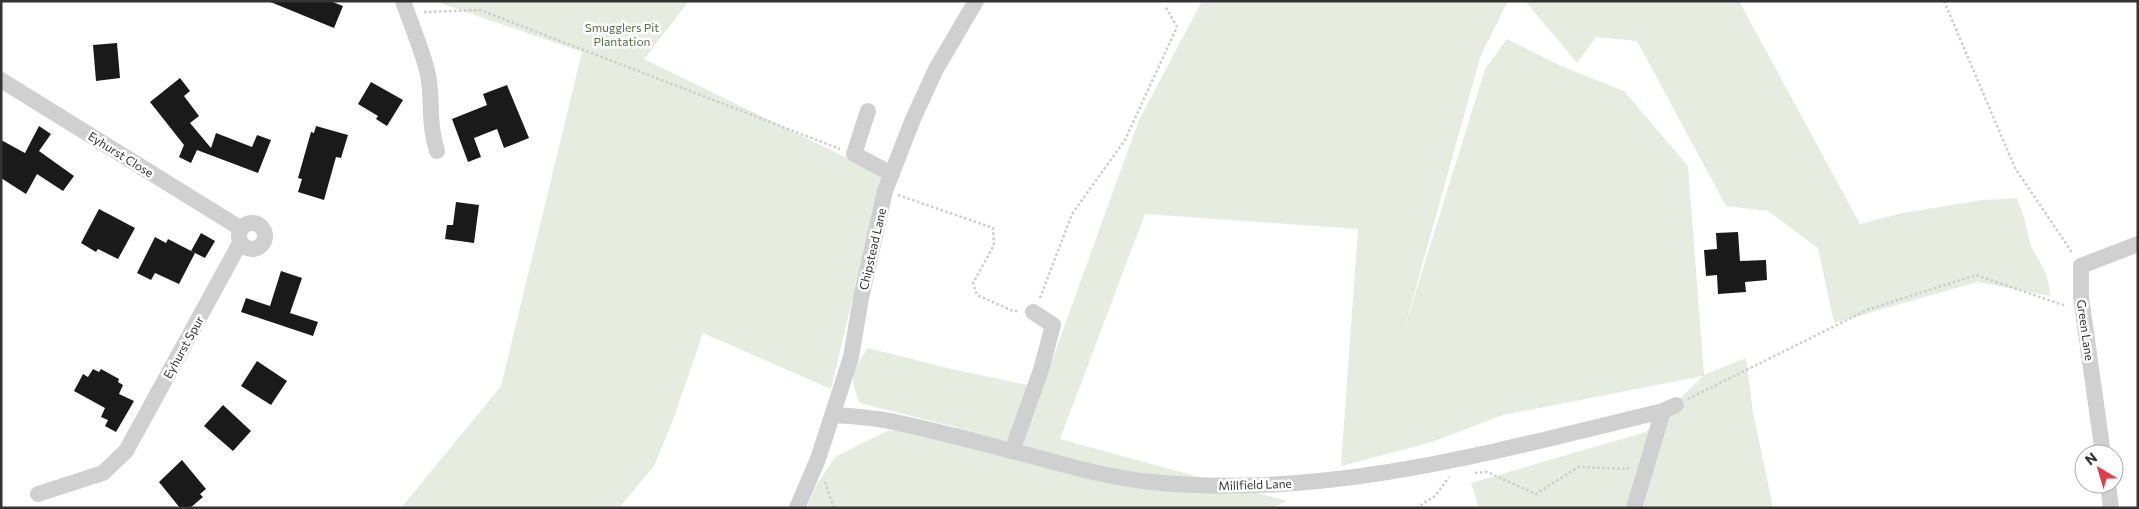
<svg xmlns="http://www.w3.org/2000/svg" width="2139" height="509" viewBox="0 0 2139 509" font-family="Commissioner,sans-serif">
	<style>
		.green { fill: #e6ecdf }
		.building { fill: #1a1a1a }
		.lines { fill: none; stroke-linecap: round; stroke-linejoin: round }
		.path { stroke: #cdcdcd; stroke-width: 2.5; stroke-dasharray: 2.5 2.5; stroke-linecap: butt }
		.minor { stroke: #d0d0d0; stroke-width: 16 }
		.labels { text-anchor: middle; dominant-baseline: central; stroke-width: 5; stroke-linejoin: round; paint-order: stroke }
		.park-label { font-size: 12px; fill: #56703f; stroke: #fff }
		.street-label { font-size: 12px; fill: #333; stroke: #fff }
	</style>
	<rect width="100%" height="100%" fill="#fff"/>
	<!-- green -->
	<g class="green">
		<polygon points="434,1 689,1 644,59 882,175 831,389 703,333 673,420 654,466 619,508 401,508 501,386 582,52"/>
		<path d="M1202,1H1508L1481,55L1404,330L1485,69L1507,39L1561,66L1624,91L1688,166L1704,375L1746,358L1753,412L1773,508H1479L1471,483L1646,432L1703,376L1503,415L1432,442L1341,466L1358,229L1145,214L1060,439L1287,501L1272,508H806L817,484L835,457L887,431L959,428L860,403C848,377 852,370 868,348L951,369L1042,388L1139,120Z"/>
		<polygon points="1525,1 1739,1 1860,224 1902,213 1983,200 2017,198 2023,214 2031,246 2046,273 2051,296 1977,282 1834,323 1818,248 1768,211 1726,206 1637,41 1596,37 1577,63"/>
	</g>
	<!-- building -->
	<g class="building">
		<polygon points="268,1 330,1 343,6 334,28"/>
		<polygon points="117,43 120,78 96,81 93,45"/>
		<polygon points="180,78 190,91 184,96 199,116 190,123 211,148 216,133 252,147 257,135 271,140 258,173 197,150 191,163 179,157 184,145 150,102"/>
		<polygon points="371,82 403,100 387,126 376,119 378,116 358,104"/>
		<polygon points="507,85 529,138 504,148 497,129 474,138 481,157 468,162 452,119 487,105 483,94"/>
		<polygon points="39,126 51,134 39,151 74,176 63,191 37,174 26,194 1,178 1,140 25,153"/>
		<polygon points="316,126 348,135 341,158 336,157 324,200 298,192 302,179 298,178 311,132 314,133"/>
		<polygon points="456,202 479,205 474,243 445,239 447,225 453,225"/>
		<polygon points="99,209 135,228 118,259 98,249 96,252 81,243"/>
		<polygon points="1738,232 1740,261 1766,260 1767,280 1745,282 1746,292 1718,294 1717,275 1706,276 1704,250 1717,249 1716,233"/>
		<polygon points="201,233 215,241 205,258 191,251"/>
		<polygon points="155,237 166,243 168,239 195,253 179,284 155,273 151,280 137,273"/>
		<polygon points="281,271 302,278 290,313 318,322 313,336 241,312 246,298 270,306"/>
		<polygon points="257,361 287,381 271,405 241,386"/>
		<polygon points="93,369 99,372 101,369 119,379 118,382 123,385 119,394 134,401 116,432 105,426 108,420 101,417 105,408 74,391 83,374 88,377"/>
		<polygon points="223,405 251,431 233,451 204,426"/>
		<polygon points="182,460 206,489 200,494 203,497 190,508 180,508 159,482"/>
	</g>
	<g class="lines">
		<!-- path -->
		<g class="path">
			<polyline points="1944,1 2015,168 2073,254"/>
			<polyline points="424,12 480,10 840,149"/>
			<polyline points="898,195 993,228 994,245 973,283 977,295 1013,311 1020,311"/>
			<polyline points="1040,298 1072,214 1125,140 1177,27 1165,6"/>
			<polyline points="1688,399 1867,310 1976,275 2063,305 2066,303"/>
			<polyline points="1475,473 1487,472 1536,494 1578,467 1627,469 1629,467"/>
			<polyline points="825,482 834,508"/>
			<polyline points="1416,508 1435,496 1449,477"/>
		</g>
		<!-- minor -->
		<g class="minor">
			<path d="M403,1C411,24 423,52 428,75C433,101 428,124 437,151"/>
			<polyline points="1,80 240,228"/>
			<polyline points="868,111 854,154 892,174"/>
			<circle cx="252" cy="236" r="13"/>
			<path d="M833,415C850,416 867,417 884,420C932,429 980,443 1028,455C1068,466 1111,478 1152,482C1326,500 1496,451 1663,411L1676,405"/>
			<polyline points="1012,451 1041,370 1053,325 1033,312"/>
			<polyline points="2103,454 2081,297 2081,266 2138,244"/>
			<polyline points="2108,484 2111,508"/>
			<polyline points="38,494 103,473 126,451 240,243"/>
			<polyline points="797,508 818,459 851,357 861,298 885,191 913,119 936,69 976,1"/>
			<polyline points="1634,508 1663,411"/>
		</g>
	</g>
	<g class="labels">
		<!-- park labels -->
		<g class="park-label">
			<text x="622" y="27">Smugglers Pit<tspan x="622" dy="14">Plantation</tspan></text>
		</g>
		<!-- street labels -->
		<g class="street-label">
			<text transform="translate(121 154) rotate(32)">Eyhurst Close</text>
			<text transform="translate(872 249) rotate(-77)">Chipstead Lane</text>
			<text transform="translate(2086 330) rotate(82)">Green Lane</text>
			<text transform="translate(183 347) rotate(-61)">Eyhurst Spur</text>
			<text transform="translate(1255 484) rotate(-2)">Millfield Lane</text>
		</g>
	</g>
	<!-- border -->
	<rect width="2139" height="509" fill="none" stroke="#333333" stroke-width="5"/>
	<!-- north arrow -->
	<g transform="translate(2099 469) rotate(322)"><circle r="24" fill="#ffffff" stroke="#adadad"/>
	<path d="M0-4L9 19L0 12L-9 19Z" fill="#e63946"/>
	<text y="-8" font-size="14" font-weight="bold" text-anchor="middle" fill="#333333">N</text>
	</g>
</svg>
